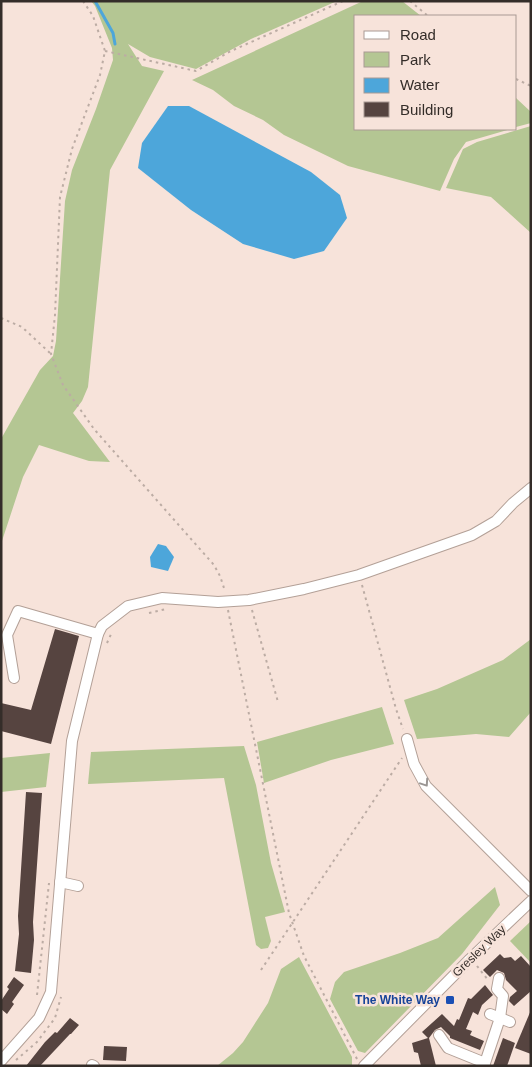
<svg xmlns="http://www.w3.org/2000/svg" width="532" height="1067" viewBox="0 0 532 1067" font-family="Arial,sans-serif">
	<style>
		.green { fill: #b4c693 }
		.water { fill: #4da6da }
		.lines { fill: none; stroke-linecap: round; stroke-linejoin: round }
		.stream { stroke: #4da6da; stroke-width: 3 }
		.building { fill: #564440 }
		.minor-casing { stroke: #b3a097; stroke-width: 12 }
		.path { stroke: #bcaca4; stroke-width: 2; stroke-dasharray: 2.5 4; stroke-linecap: butt }
		.minor { stroke: #fff; stroke-width: 10 }
		.oneway { stroke: #9a9694 }
		.transit-dot { fill: #1a4fb4; stroke: #f7e3da; stroke-width: 2 }
		.labels { text-anchor: middle; dominant-baseline: central; stroke-width: 5; stroke-linejoin: round; paint-order: stroke }
		.street-label { font-size: 12px; fill: #342d29; stroke: #f7e3da }
		.transit-label { font-size: 12px; font-weight: bold; fill: #164399; stroke: #f7e3da; text-anchor: end }
	</style>
	<rect width="100%" height="100%" fill="#f7e3da"/>
	<!-- green -->
	<g class="green">
		<polygon points="91,1 337,1 251,39 196,69 150,57 128,44 142,66 164,71 110,170 88,387 82,401 73,413 110,462 89,461 39,445 23,477 1,544 1,439 40,370 53,356 56,341 65,201 72,170 96,109 113,60 112,48 95,6"/>
		<polygon points="363,1 402,1 421,16 356,16 356,129 511,129 466,142 454,159 440,191 348,166 284,135 263,120 234,106 213,90 192,80"/>
		<polygon points="516,98 531,112 531,123 516,127"/>
		<polygon points="531,126 531,233 491,197 446,188 463,149 477,142"/>
		<polygon points="531,639 531,712 509,737 476,734 417,739 404,700 437,689 503,660"/>
		<polygon points="382,707 394,744 331,760 264,783 257,742"/>
		<polygon points="244,746 256,785 271,863 285,912 265,917 271,941 268,948 261,949 256,945 224,778 88,784 91,752"/>
		<polygon points="50,753 46,787 1,792 1,758"/>
		<polygon points="495,887 500,905 462,954 365,1053 358,1051 330,999 335,982 344,972 400,953 438,938"/>
		<polygon points="531,921 531,963 510,941"/>
		<polygon points="299,957 352,1057 352,1066 217,1066 233,1053 243,1042 268,1003 281,969"/>
	</g>
	<!-- water -->
	<g class="water">
		<polygon points="168,106 189,106 311,172 340,195 347,218 324,251 294,259 243,244 191,210 138,168 142,143"/>
		<polygon points="158,544 166,546 174,557 168,571 151,567 150,557"/>
	</g>
	<g class="lines">
		<!-- stream -->
		<polyline class="stream" points="95,1 113,33 115,44"/>
	</g>
	<!-- building -->
	<g class="building">
		<polygon points="55,629 79,636 51,744 1,731 1,703 31,710"/>
		<polygon points="26,792 42,793 33,922 34,940 31,973 15,971 19,934 18,916"/>
		<polygon points="500,954 504,958 511,957 515,961 521,956 531,967 531,991 514,1006 509,1001 510,997 517,991 506,980 504,973 497,970 490,977 483,970"/>
		<polygon points="14,977 24,985 12,1002 14,1004 7,1014 1,1009 1,1001 9,989 7,987"/>
		<polygon points="485,985 493,995 482,1005 478,1015 473,1012 466,1029 472,1031 470,1035 484,1041 480,1050 450,1038 450,1036 441,1027 435,1030 429,1038 436,1066 421,1066 418,1053 414,1052 412,1043 428,1038 422,1032 442,1014 454,1026 457,1019 459,1020 468,998 471,999"/>
		<polygon points="531,1010 531,1054 515,1048"/>
		<polygon points="70,1018 79,1025 71,1034 70,1034 40,1066 26,1066 45,1042 55,1032 57,1033"/>
		<polygon points="503,1038 515,1043 507,1066 493,1066"/>
		<polygon points="104,1046 127,1047 126,1061 103,1060"/>
	</g>
	<g class="lines">
		<defs>
			<g id="minor">
				<polyline points="14,678 7,635 18,611 98,634"/>
				<polyline points="407,739 414,764 426,786 531,891"/>
				<polyline points="60,882 78,886"/>
				<polyline points="490,1014 510,1022"/>
				<polyline points="439,1035 448,1048 485,1063"/>
				<polyline points="1,1061 39,1018 51,992 72,741 98,634 102,626 128,606 162,598 218,602 249,600 304,589 359,575 472,535 496,521 513,503 531,488"/>
				<polyline points="92,1065 94,1066"/>
				<polyline points="364,1066 470,959 531,901"/>
				<polyline points="484,1066 500,1018 503,996 497,989 499,978"/>
			</g>
		</defs>
		<!-- minor casing -->
		<use href="#minor" class="minor-casing"/>
		<!-- path -->
		<g class="path">
			<polyline points="83,1 93,16 105,51 100,75 72,149 60,197 55,315 51,354 63,385 94,429 214,565 220,576 225,591"/>
			<polyline points="410,1 428,16"/>
			<polyline points="105,51 196,71 231,51 343,1"/>
			<polyline points="516,79 531,86"/>
			<polyline points="1,318 22,327 51,354"/>
			<polyline points="362,585 396,709 403,729"/>
			<polyline points="228,610 289,913 304,956 357,1059"/>
			<polyline points="252,610 278,702"/>
			<polyline points="149,613 166,609"/>
			<polyline points="107,643 112,632"/>
			<polyline points="477,966 488,980"/>
			<polyline points="261,970 402,758"/>
			<polyline points="37,995 49,883"/>
			<polyline points="16,1060 37,1042 55,1018 61,997"/>
		</g>
		<!-- minor -->
		<use href="#minor" class="minor"/>
	</g>
	<!-- one-way arrows -->
	<defs><path id="oneway-chevron" d="M-2-3.5L2.5 0L-2 3.5" fill="none" stroke-width="1.6" stroke-linecap="round" stroke-linejoin="round" transform="scale(1.25)"/></defs>
	<use class="oneway" href="#oneway-chevron" transform="translate(425 783) rotate(56)"/>
	<!-- markers -->
	<rect class="transit-dot" x="445" y="995" width="10" height="10" rx="2.5"/>
	<g class="labels">
		<!-- street labels -->
		<g class="street-label">
			<text transform="translate(479 951) rotate(-44)">Gresley Way</text>
		</g>
		<!-- transit labels -->
		<g class="transit-label">
			<text x="440" y="1000">The White Way</text>
		</g>
	</g>
	<!-- border -->
	<rect width="532" height="1067" fill="none" stroke="#342d29" stroke-width="5"/>
	<!-- legend -->
	<rect x="354" y="15" width="162" height="115" fill="#f7e3da" stroke="#a99a93"/>
	<rect x="364" y="31" width="25" height="8" fill="#ffffff" stroke="#a99a93"/>
	<text x="400" y="40" font-size="15" fill="#342d29">Road</text>
	<rect x="364" y="52" width="25" height="15" fill="#b4c693" stroke="#a99a93"/>
	<text x="400" y="65" font-size="15" fill="#342d29">Park</text>
	<rect x="364" y="78" width="25" height="15" fill="#4da6da" stroke="#a99a93"/>
	<text x="400" y="90" font-size="15" fill="#342d29">Water</text>
	<rect x="364" y="102" width="25" height="15" fill="#564440" stroke="#a99a93"/>
	<text x="400" y="115" font-size="15" fill="#342d29">Building</text>
</svg>
